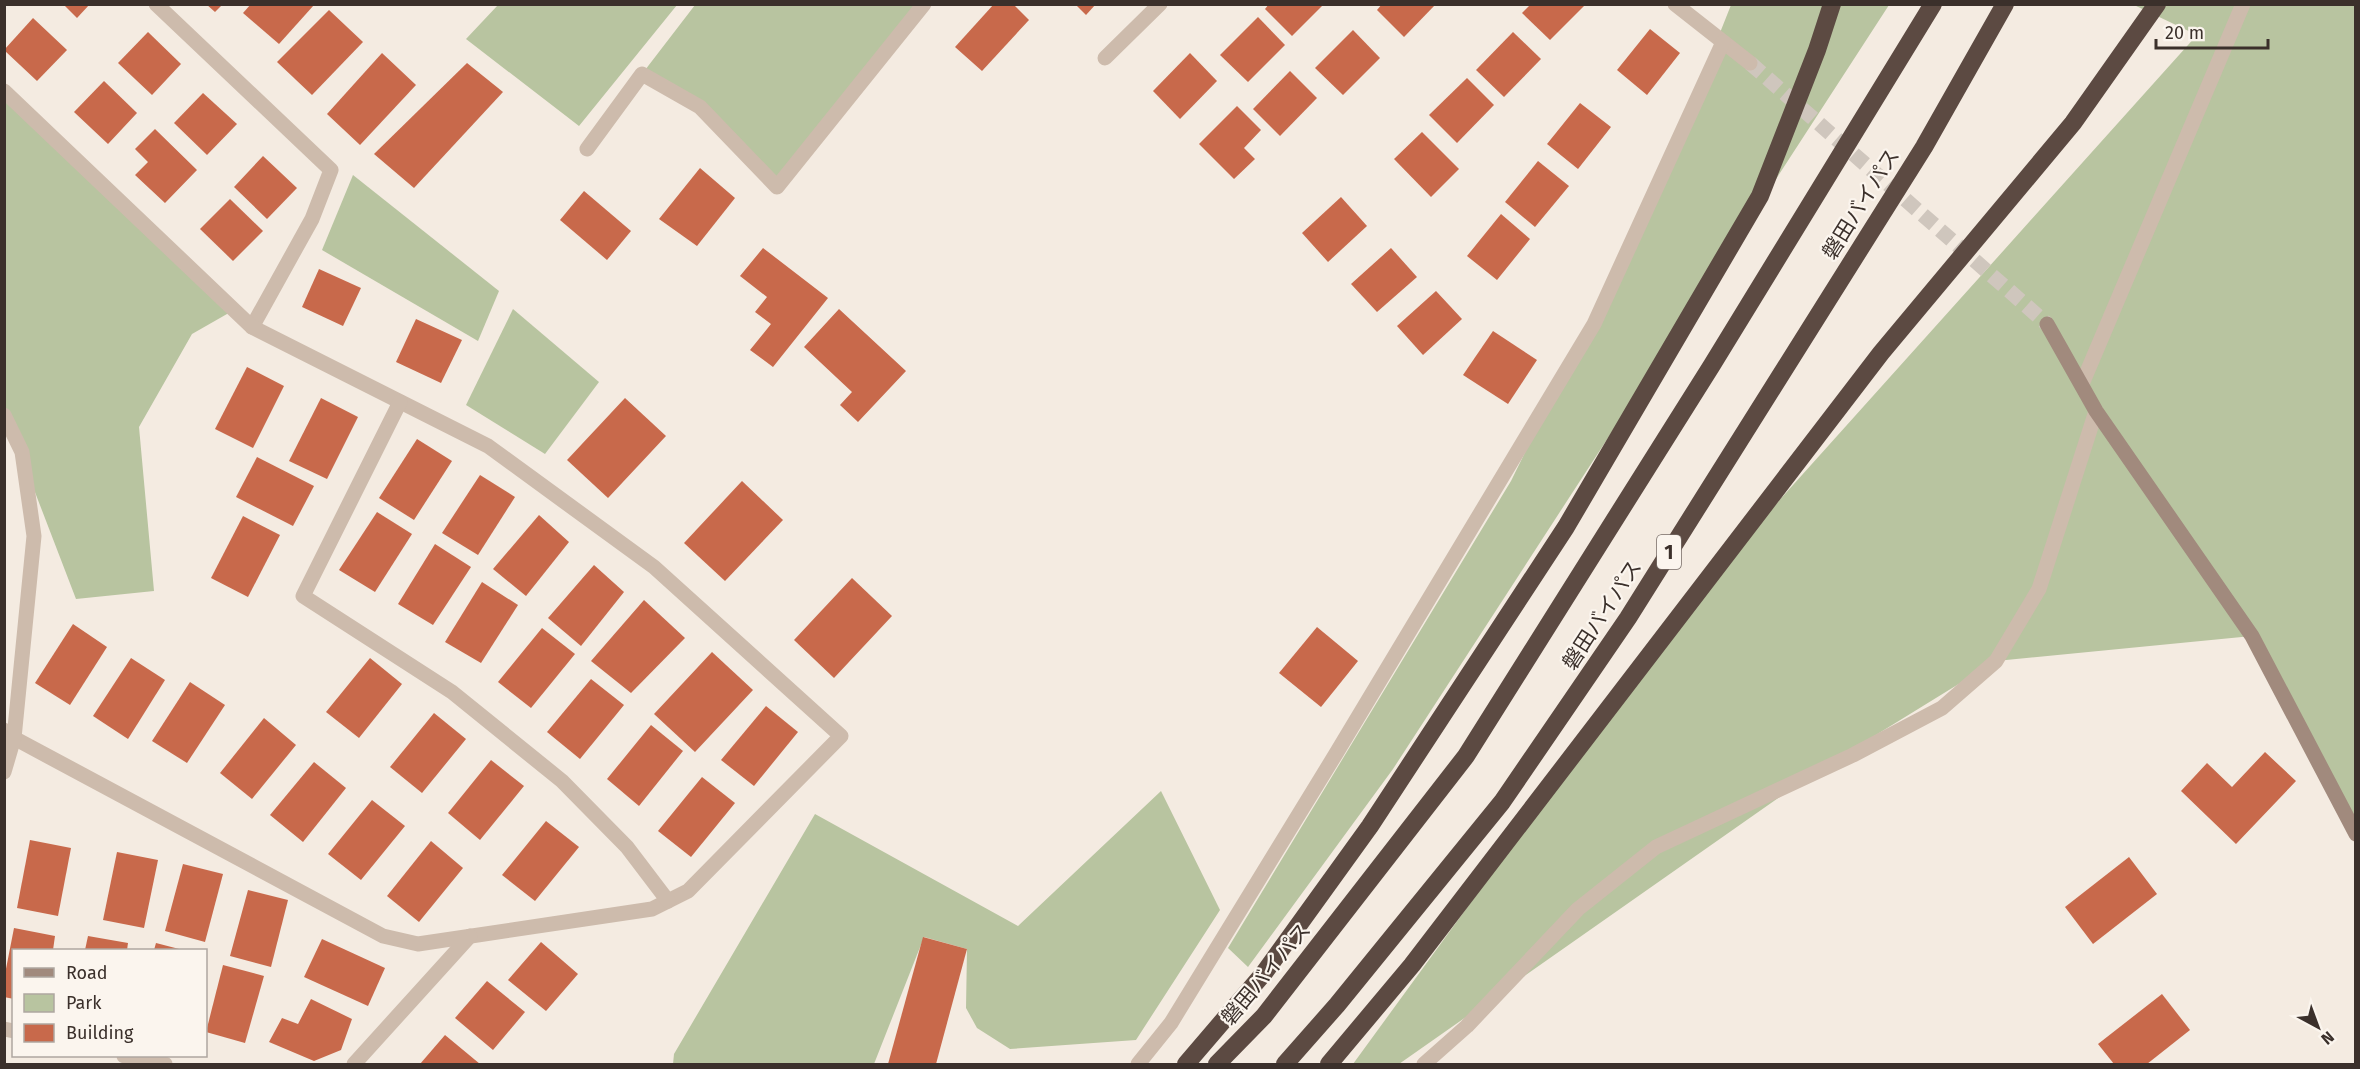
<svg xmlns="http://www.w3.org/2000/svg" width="2360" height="1069" viewBox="0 0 2360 1069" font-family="'Fira Sans','Noto Sans JP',sans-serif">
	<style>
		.green { fill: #b8c4a0 }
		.building { fill: #c8694b }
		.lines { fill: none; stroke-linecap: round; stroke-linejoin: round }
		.street-tunnel { stroke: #cfc6bd; stroke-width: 15; stroke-dasharray: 15 8; stroke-linecap: butt }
		.street { stroke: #cdbbac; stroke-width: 15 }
		.secondary { stroke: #a18a7d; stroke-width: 15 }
		.highway { stroke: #5c4a42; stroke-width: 18 }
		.labels { text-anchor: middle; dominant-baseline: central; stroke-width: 4.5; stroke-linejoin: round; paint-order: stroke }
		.shield { fill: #fbf5ee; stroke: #756b66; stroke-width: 1.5 }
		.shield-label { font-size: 20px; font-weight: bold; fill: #3b302b }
		.street-label { font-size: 21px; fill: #3b302b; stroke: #fbf5ee }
	</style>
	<rect width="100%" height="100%" fill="#f4ebe1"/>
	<!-- green -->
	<g class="green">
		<polygon points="498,5 498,4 677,5 579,126 466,39"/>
		<polygon points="695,5 924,5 777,187 700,107 642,74"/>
		<polygon points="1731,5 1889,5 1393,769 1248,967 1228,948 1511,481 1673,151"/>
		<polygon points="2134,5 2355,5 2355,834 2252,636 1996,661 1811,775 1399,1064 1353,1064 1698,591 2197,35"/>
		<polygon points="5,91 234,310 192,334 139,427 154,591 76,599 5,414"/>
		<polygon points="353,175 499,291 478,341 322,250"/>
		<polygon points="513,309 599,382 545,454 466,405"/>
		<polygon points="1161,791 1220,910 1136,1040 1010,1049 977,1028 966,1008 967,949 924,937 874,1064 673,1064 674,1054 815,814 1018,926"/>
	</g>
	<!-- building -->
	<g class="building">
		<polygon points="63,4 90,4 77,18"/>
		<polygon points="206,4 223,4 215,12"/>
		<polygon points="251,4 313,4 314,5 279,44 243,13"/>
		<polygon points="994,4 1013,4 1029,20 982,71 955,47"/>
		<polygon points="1075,4 1096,4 1086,15"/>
		<polygon points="1269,4 1324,4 1292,36 1265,9"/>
		<polygon points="1382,4 1436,4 1404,37 1377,10"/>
		<polygon points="1531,4 1586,4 1550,40 1522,13"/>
		<polygon points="329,10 363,42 312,95 277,62"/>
		<polygon points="1258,17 1285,45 1248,82 1220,55"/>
		<polygon points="33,18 67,50 37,81 4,50"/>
		<polygon points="1650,29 1680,53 1647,95 1617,70"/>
		<polygon points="1353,30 1380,58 1343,95 1315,68"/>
		<polygon points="148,32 181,64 152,95 118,63"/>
		<polygon points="1513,32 1541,59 1504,97 1476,70"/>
		<polygon points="382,53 416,85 360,145 327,114"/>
		<polygon points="1190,53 1217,81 1180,119 1153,91"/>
		<polygon points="467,63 503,92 414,188 374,154"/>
		<polygon points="1290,71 1317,98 1280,136 1253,109"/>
		<polygon points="1467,78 1494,105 1457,143 1429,115"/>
		<polygon points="104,81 137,113 108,144 74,112"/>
		<polygon points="203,93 237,124 207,155 174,123"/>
		<polygon points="1580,103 1611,127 1578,169 1547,144"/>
		<polygon points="1237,106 1261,130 1244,148 1255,159 1234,179 1199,144"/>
		<polygon points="155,129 197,170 165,203 135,175 148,162 135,149"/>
		<polygon points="1422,132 1459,169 1431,197 1394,159"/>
		<polygon points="263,156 297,188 267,219 234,187"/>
		<polygon points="1538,161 1569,186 1535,227 1505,202"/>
		<polygon points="700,168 735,198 697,246 659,219"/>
		<polygon points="584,191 631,231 607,260 560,220"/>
		<polygon points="1341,197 1367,226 1328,262 1302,233"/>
		<polygon points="230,199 263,231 233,261 200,229"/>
		<polygon points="1501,214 1530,239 1497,280 1467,256"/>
		<polygon points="763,248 828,298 773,367 750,350 771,324 755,312 767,297 740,276"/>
		<polygon points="1391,248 1417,277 1377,312 1351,284"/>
		<polygon points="319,269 361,288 343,326 302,307"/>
		<polygon points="1436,291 1462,319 1423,355 1397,326"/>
		<polygon points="839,309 906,371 858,422 840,405 852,392 804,347"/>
		<polygon points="416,319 462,340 441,383 396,362"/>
		<polygon points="1493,331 1537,360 1508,404 1463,375"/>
		<polygon points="247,367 284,386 253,448 215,429"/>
		<polygon points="321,398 358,417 327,479 289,461"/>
		<polygon points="625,398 666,436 608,498 567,460"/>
		<polygon points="417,439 452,461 414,520 379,498"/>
		<polygon points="257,457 314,486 293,526 236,497"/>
		<polygon points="480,475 515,497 478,555 442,533"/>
		<polygon points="742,481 783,520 725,581 684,543"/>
		<polygon points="377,512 412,534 375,592 339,570"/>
		<polygon points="539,515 569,542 526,596 493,569"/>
		<polygon points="243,516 280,535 248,597 211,578"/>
		<polygon points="435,544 471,567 433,625 398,604"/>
		<polygon points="594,565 624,592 581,646 548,618"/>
		<polygon points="852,578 892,616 834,678 794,640"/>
		<polygon points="482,582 518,605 481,663 445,642"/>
		<polygon points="644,600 685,638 631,693 591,661"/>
		<polygon points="73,624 107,647 70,705 35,683"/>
		<polygon points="1317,627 1358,661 1321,707 1279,673"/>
		<polygon points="542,628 575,654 531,708 498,682"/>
		<polygon points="712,652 753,690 695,752 654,714"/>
		<polygon points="131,658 165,680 128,739 93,716"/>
		<polygon points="370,658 402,684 359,738 326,712"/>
		<polygon points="591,679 624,705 580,759 547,732"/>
		<polygon points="190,682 225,705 187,763 152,741"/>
		<polygon points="766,706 798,732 754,786 721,760"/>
		<polygon points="434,713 466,739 422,793 390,767"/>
		<polygon points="264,718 296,745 252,799 220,773"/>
		<polygon points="651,725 683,751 639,806 607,779"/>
		<polygon points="2265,752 2296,781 2236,844 2181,791 2207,763 2232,787"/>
		<polygon points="491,760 524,786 480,840 448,813"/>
		<polygon points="314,762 346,788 303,842 270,815"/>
		<polygon points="702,777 735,803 691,857 658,831"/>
		<polygon points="372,800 405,826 361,880 328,854"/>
		<polygon points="546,821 579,847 535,901 502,875"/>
		<polygon points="30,840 71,848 58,916 17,908"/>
		<polygon points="431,841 463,868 419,922 387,896"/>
		<polygon points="117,852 158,860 144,928 103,920"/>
		<polygon points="2129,857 2157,894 2093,944 2065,907"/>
		<polygon points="183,864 223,874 205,942 165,931"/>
		<polygon points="248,890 288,900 271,967 230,956"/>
		<polygon points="14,928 55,936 53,950 14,950 14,999 4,997 4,979"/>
		<polygon points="88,936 128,943 127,950 85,950"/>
		<polygon points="923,937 967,949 936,1064 888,1064"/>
		<polygon points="322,939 385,968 368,1006 304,977"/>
		<polygon points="541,942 578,974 546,1011 508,980"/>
		<polygon points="156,943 183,950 154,950"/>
		<polygon points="223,965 264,976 245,1043 206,1032"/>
		<polygon points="487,981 525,1012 493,1050 455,1018"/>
		<polygon points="2162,994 2190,1030 2147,1064 2114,1064 2098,1044"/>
		<polygon points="311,999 352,1019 341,1050 314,1061 269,1042 282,1018 298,1024"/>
		<polygon points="445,1035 480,1064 420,1064"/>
	</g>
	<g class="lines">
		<!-- street-tunnel -->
		<polyline class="street-tunnel" points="1750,63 2047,324"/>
		<!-- street -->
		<g class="street">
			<polyline points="156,4 331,170 312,219 252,327"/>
			<polyline points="1675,4 1750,63"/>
			<polyline points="1105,58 1160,4"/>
			<polyline points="4,91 252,327 488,446 654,567 841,736 688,891 652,909 418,944 383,936 14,738 4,730"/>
			<polyline points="587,149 642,74 700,107 777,187 924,4"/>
			<polyline points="2082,384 2243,4"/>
			<polyline points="400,402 303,596 452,692 562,781 627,847 668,901"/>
			<polyline points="4,415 22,452 34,536 14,738 4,772"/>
			<polyline points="4,1029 14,1031"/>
			<polyline points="124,1056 165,1064"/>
			<polyline points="354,1064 470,936"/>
			<polyline points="1138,1064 1171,1023 1337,752 1594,324 1723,42"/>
			<polyline points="1424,1064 1467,1026 1578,909 1656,847 1853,755 1942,708 1996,661 2039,589 2096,411"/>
		</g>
		<!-- secondary -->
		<polyline class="secondary" points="2047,324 2096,411 2252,636 2356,834"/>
		<!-- highway -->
		<g class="highway">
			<polyline points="1186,1064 1264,973 1370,826 1566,527 1760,196 1817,50 1832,4"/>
			<polyline points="1217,1064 1264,1016 1466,756 1712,365 1933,4"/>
			<polyline points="1285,1064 1337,1005 1502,802 1628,618 1924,147 2005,4"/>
			<polyline points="1329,1064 1412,965 1881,353 2073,123 2157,4"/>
		</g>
	</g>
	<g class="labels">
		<!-- shield labels -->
		<rect class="shield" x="1657" y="535" width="24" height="34" rx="4.5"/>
		<g class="shield-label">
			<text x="1669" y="552">1</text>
		</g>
		<!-- street labels -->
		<g class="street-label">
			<text transform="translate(1861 204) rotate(-58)">磐田バイパス</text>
			<text transform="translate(1602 615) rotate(-57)">磐田バイパス</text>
			<text transform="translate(1266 974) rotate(-50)">磐田バイパス</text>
		</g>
	</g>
	<!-- border -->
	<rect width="2360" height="1069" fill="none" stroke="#3b302b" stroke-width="12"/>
	<!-- legend -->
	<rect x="12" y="949" width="195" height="108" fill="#fbf5ee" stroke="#aea6a0" stroke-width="1.5"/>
	<rect x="24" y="968" width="30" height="9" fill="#a18a7d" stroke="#aea6a0" stroke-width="1.5"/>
	<text x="66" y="979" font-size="18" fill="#3b302b">Road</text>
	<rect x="24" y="994" width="30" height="18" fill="#b8c4a0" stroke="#aea6a0" stroke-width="1.5"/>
	<text x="66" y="1009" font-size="18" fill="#3b302b">Park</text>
	<rect x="24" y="1024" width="30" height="18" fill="#c8694b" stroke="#aea6a0" stroke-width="1.5"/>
	<text x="66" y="1039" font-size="18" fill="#3b302b">Building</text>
	<!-- north arrow -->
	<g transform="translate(2318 1027) rotate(139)" stroke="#fbf5ee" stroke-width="4.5" paint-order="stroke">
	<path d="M0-4.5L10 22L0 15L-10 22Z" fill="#3b302b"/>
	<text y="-9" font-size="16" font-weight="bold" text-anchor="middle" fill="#3b302b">N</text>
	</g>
	<!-- scale -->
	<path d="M2156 39v9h112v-9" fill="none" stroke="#3b302b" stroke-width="3"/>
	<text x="2165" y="39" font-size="18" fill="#3b302b" stroke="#fbf5ee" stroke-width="4.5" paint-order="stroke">20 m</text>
</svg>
